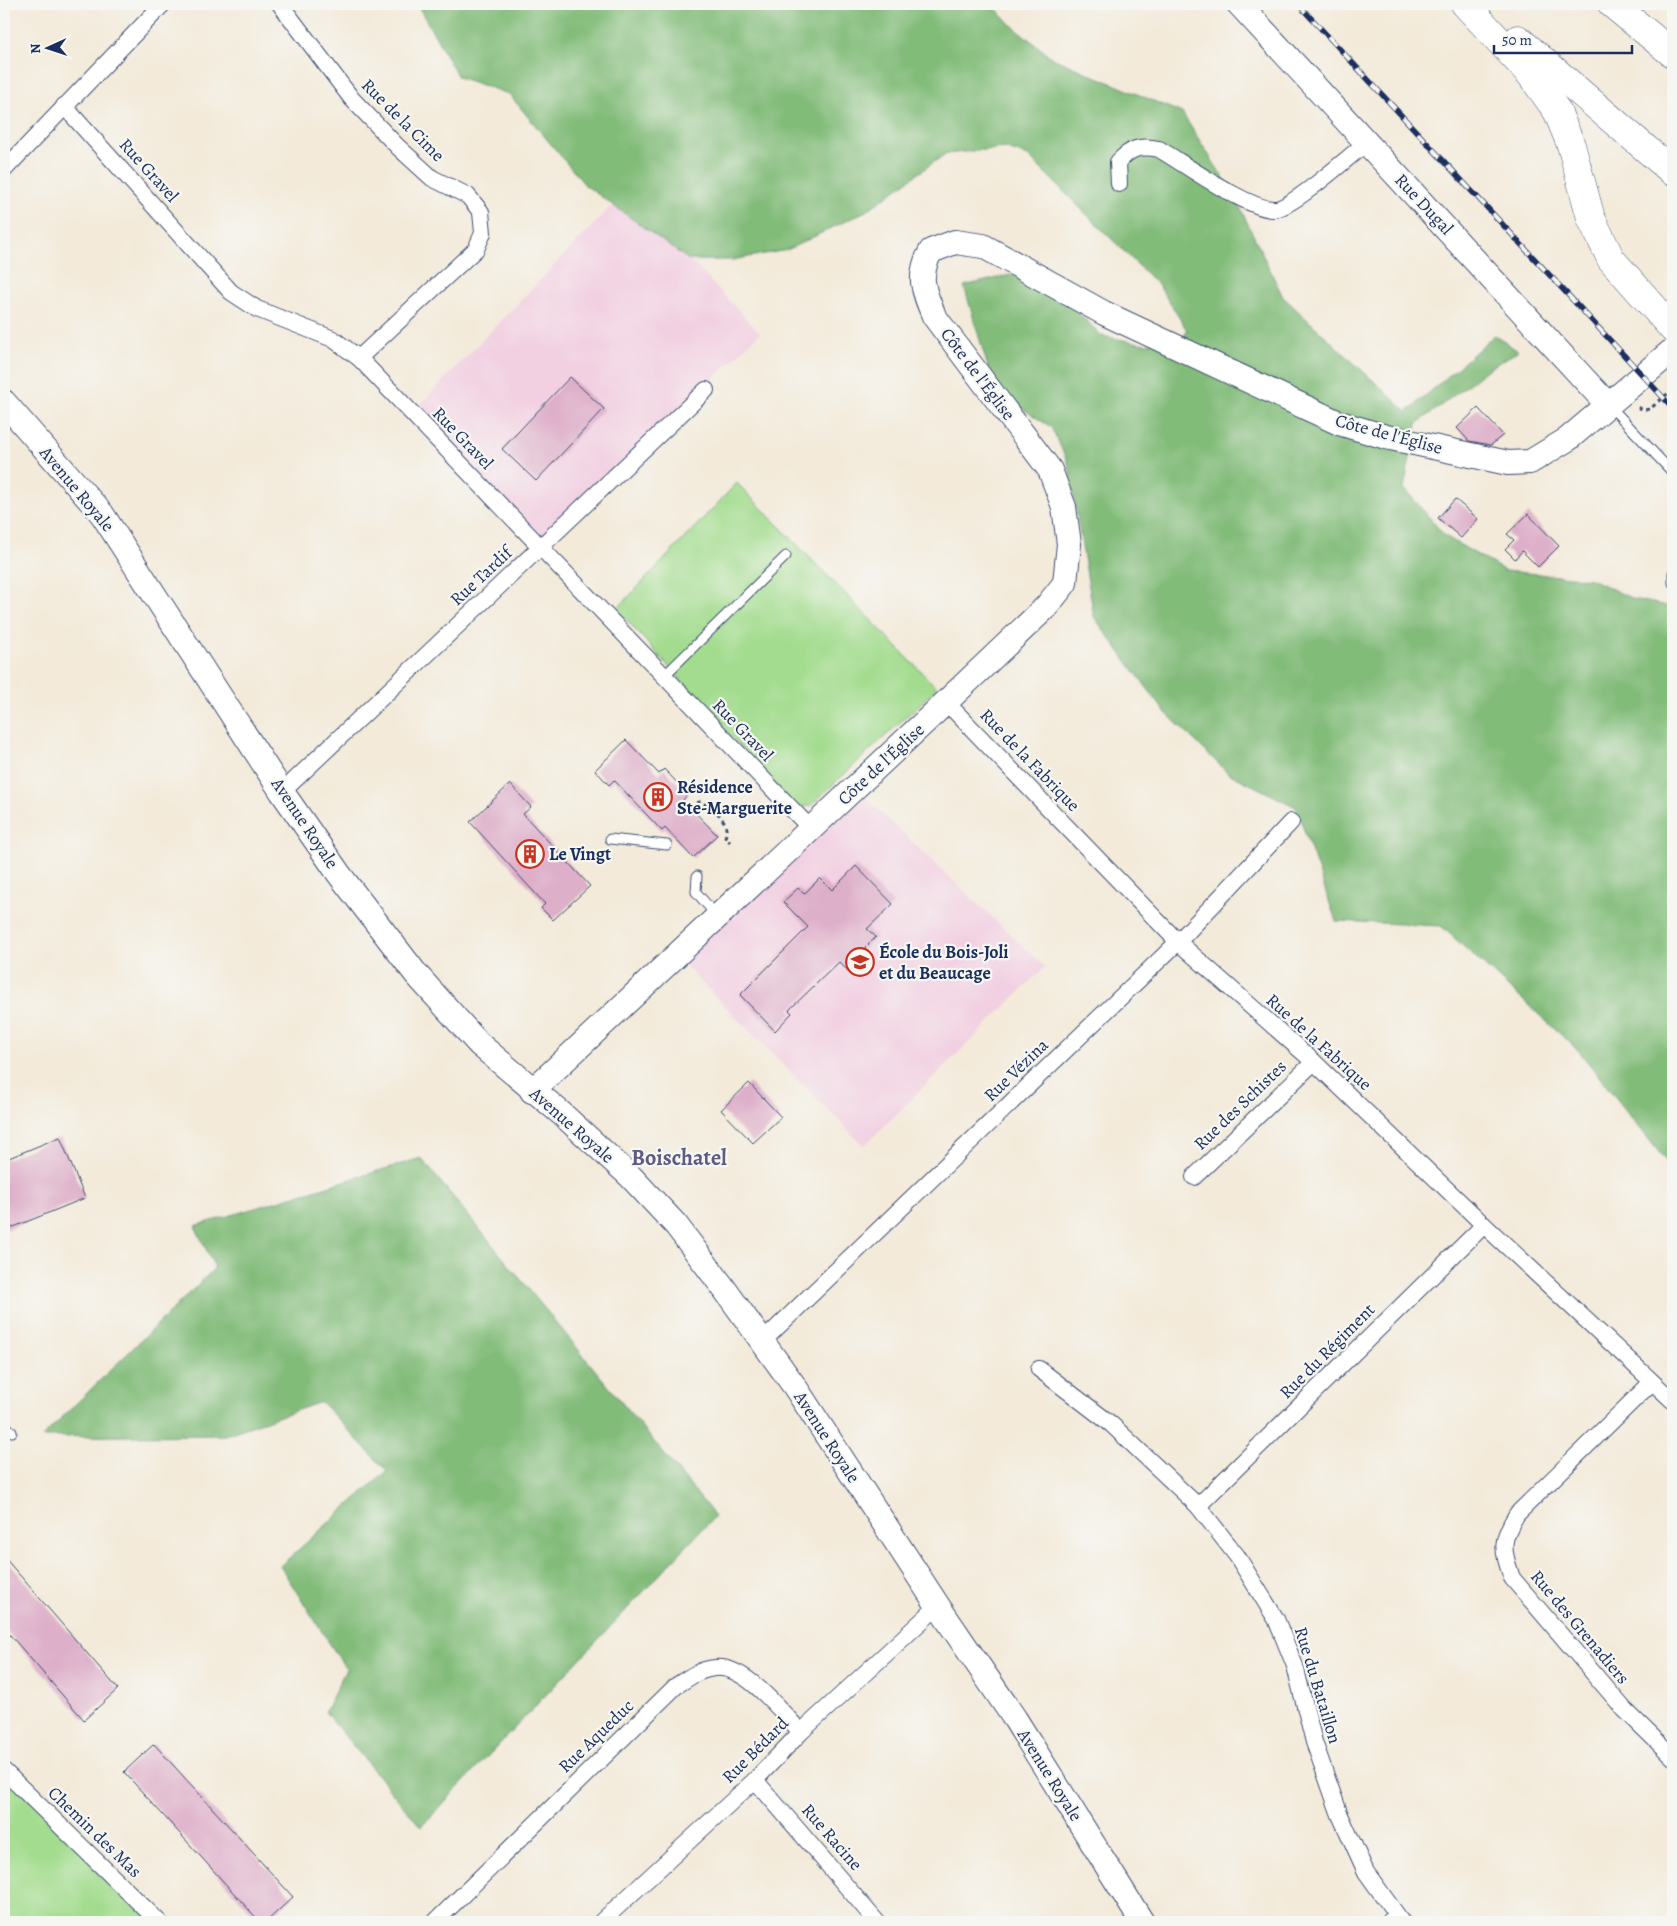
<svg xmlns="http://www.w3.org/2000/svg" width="1677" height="1926" viewBox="0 0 1677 1926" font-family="Alegreya,serif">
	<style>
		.built { fill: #f2cfe1 }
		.green { fill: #a3dc8e; stroke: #5f8676 }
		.forest { fill: #82bc79; stroke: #4e766c }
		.building { fill: #deafc9 }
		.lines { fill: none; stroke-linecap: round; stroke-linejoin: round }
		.lane-casing { stroke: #3b4b70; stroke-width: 11 }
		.street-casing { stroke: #3b4b70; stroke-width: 18 }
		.secondary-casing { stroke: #3b4b70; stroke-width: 26 }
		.highway-casing { stroke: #3b4b70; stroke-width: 29 }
		.path { stroke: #3b4b70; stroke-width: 3; stroke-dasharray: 4 4; stroke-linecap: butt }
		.lane { stroke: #fff; stroke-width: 9 }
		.street { stroke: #fff; stroke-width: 16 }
		.secondary { stroke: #fff; stroke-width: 24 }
		.highway { stroke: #fff; stroke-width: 28 }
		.rail-casing { stroke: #1b2f5e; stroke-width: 5.5 }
		.rail { stroke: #f6f6f2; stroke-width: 4; stroke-dasharray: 11; stroke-linecap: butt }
		.labels { text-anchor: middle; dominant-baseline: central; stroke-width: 4.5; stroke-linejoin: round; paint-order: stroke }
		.street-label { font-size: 18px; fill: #1b2f5e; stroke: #f6f6f2 }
		.poi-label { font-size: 18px; font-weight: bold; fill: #1b2f5e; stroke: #f6f6f2; text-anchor: start }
		.district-label { font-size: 22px; font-weight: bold; fill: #5f5c83; stroke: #f6f6f2 }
	</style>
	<rect width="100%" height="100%" fill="#f6f6f2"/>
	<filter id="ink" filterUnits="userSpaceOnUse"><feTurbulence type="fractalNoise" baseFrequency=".02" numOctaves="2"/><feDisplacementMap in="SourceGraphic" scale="10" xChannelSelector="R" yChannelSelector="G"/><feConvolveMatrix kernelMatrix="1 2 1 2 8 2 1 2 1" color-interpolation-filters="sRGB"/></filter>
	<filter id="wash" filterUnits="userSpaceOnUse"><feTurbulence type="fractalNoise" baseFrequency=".0096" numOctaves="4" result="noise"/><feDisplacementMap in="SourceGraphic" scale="20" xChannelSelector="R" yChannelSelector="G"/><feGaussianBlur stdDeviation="1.12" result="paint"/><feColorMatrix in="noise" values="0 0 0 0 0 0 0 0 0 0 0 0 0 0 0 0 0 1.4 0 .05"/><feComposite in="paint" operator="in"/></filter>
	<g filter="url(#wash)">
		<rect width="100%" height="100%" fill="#f3ead9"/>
		<!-- built -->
		<g class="built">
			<polygon points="625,192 760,333 541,547 412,413"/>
			<polygon points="855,788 1045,967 864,1146 676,957"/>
		</g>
		<!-- green -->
		<g class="green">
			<polygon points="737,483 937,688 810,806 794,807 617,609"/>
			<polygon points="4,1771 159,1922 4,1922"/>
		</g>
		<!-- forest -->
		<g class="forest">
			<polygon points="417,4 992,4 1009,23 1052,58 1182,113 1233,193 1283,297 1407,412 1495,335 1518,351 1488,369 1417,424 1404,488 1445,536 1505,571 1591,579 1633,599 1673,607 1673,1170 1579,1051 1441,926 1336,921 1296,807 1228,773 1165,712 1094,617 1068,462 1051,427 995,391 964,286 1014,274 1044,279 1102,336 1145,344 1184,337 1187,330 1159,286 1028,156 1004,148 945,154 866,211 787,250 732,260 689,260 585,185 509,94 458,77"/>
			<polygon points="421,1158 715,1516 421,1827 325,1712 346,1669 280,1566 387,1471 321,1402 225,1435 42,1437 215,1268 195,1226"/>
		</g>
		<g id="blocks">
			<!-- building -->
			<g class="building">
				<polygon points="570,377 604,409 536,481 502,449"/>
				<polygon points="1478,408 1503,435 1491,445 1469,441 1457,428"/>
				<polygon points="1455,499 1478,519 1461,538 1438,518"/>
				<polygon points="1528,514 1559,546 1538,567 1522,551 1515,559 1505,549 1514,540 1507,534"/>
				<polygon points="626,740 659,774 664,769 688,794 683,800 717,835 693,858 665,828 662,831 614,780 609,785 595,770"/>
				<polygon points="510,784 531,807 523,814 590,886 553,920 541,908 545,904 470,822"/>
				<polygon points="856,866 893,904 867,929 876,937 862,951 869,958 852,975 839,962 789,1010 792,1013 775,1031 740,995 808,927 783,902 798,888 804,894 820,878 832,890"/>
				<polygon points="749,1083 781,1117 753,1143 721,1110"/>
				<polygon points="60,1137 85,1198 4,1231 4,1160"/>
				<polygon points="4,1557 118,1689 84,1720 4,1628"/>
				<polygon points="154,1744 293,1897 266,1922 260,1922 124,1772"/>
			</g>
		</g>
	</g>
	<g filter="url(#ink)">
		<use href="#blocks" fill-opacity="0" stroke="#3b4b70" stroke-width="1"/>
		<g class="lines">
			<defs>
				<g id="lane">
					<polyline points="1609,405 1673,473"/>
					<polyline points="1673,573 1673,583"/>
					<polyline points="664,676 786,556"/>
					<polyline points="610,839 667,845"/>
					<polyline points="697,876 696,892 716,915"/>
					<polyline points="4,1424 12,1432"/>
					<polyline points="1382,1922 1395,1912"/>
				</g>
				<g id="street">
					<polyline points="280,4 352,99 398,147 432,178 468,196 481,212 483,233 476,249 359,358"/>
					<polyline points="64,106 231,292 257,309 333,339 359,358 811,829"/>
					<polyline points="4,170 163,4"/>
					<path d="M1119,184L1118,162C1131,148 1140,145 1159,149C1183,163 1249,210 1274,209C1291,209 1351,155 1367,142"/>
					<polyline points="946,702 1178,942 1314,1062 1484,1225 1673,1401"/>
					<polyline points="282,792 706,390"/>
					<polyline points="1194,1177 1314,1062"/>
					<polyline points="763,1341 1178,942 1291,822"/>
					<polyline points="1039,1369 1111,1424 1198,1506 1237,1556 1276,1619 1295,1666 1314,1742 1340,1815 1366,1872 1402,1922"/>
					<path d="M1652,1382L1517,1514C1500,1541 1502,1549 1512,1578L1624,1709L1673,1757"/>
					<polyline points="1198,1506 1484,1225"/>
					<polyline points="4,1771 159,1922"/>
					<polyline points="755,1780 877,1922"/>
					<path d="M435,1922L676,1686C688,1678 700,1669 715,1668C745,1664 781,1712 801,1732"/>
					<polyline points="601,1922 755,1780 801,1732 938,1606"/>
				</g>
				<g id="secondary">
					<polyline points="1239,4 1608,405"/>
					<polyline points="4,402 102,514 282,792 339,874 416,974 479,1044 562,1114 631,1177 676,1225 723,1287 795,1387 938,1606 1015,1719 1142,1922"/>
					<path d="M532,1091L946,702L1046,607L1065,583L1069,544L1064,507L1050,470L934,316C923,290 917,276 931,251L955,242L983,246L1104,313L1339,423L1386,437L1508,463L1530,462L1568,439L1673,350"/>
				</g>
				<g id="highway">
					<polyline points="1465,4 1531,75 1557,111 1571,145 1591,218 1611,259 1673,329"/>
					<polyline points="1612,4 1673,54"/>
					<polyline points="1518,39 1673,172"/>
				</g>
			</defs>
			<!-- lane casing -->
			<use href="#lane" class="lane-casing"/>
			<!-- street casing -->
			<use href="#street" class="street-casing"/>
			<!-- secondary casing -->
			<use href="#secondary" class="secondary-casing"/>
			<!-- highway casing -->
			<use href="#highway" class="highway-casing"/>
			<!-- path -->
			<g class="path">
				<polyline points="1638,407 1643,410 1650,409 1673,389"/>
				<path d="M690,807L694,803L700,802C713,807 731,821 725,837L730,842"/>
			</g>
			<!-- lane -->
			<use href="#lane" class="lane"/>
			<!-- street -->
			<use href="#street" class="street"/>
			<!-- secondary -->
			<use href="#secondary" class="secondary"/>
			<!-- highway -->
			<use href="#highway" class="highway"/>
			<defs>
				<polyline id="rail" points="1298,4 1673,408"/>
			</defs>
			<!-- rail casing -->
			<use href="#rail" class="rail-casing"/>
			<!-- rail -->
			<use href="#rail" class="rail"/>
		</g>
	</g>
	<!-- icons -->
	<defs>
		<symbol id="building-ring" viewBox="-11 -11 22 22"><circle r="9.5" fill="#f6f6f2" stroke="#c8321e" stroke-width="1.5"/><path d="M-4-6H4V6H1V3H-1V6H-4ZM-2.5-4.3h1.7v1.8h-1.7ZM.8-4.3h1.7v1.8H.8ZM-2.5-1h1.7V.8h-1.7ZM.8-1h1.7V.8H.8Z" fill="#c8321e"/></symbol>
		<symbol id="school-ring" viewBox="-11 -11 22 22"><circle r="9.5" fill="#f6f6f2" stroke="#c8321e" stroke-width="1.5"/><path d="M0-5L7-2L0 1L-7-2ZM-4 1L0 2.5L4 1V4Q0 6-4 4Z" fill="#c8321e"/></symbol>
	</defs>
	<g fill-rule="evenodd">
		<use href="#building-ring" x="642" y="781" width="32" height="32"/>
		<use href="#building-ring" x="514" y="838" width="32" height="32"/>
		<use href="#school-ring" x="844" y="946" width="32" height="32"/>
	</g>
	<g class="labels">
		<!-- street labels -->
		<g class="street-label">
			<text transform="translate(403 120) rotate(45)">Rue de la Cime</text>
			<text transform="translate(149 170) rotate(48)">Rue Gravel</text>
			<text transform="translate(1424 204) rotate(47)">Rue Dugal</text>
			<text transform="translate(978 374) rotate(53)">Côte de l'Église</text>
			<text transform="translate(1389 434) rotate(15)">Côte de l'Église</text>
			<text transform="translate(463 438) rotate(46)">Rue Gravel</text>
			<text transform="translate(77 489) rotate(50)">Avenue Royale</text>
			<text transform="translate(481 576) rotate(-43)">Rue Tardif</text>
			<text transform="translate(743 730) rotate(46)">Rue Gravel</text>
			<text transform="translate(1030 760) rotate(46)">Rue de la Fabrique</text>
			<text transform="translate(881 764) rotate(-43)">Côte de l'Église</text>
			<text transform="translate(305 823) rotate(56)">Avenue Royale</text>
			<text transform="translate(1319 1042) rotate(42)">Rue de la Fabrique</text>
			<text transform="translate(1016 1070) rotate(-44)">Rue Vézina</text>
			<text transform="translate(1240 1105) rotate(-44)">Rue des Schistes</text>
			<text transform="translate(572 1125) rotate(41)">Avenue Royale</text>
			<text transform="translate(1327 1351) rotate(-45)">Rue du Régiment</text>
			<text transform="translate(827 1437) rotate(57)">Avenue Royale</text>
			<text transform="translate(1580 1627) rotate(50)">Rue des Grenadiers</text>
			<text transform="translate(1318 1685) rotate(73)">Rue du Bataillon</text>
			<text transform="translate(596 1736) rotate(-44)">Rue Aqueduc</text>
			<text transform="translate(755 1750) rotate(-45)">Rue Bédard</text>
			<text transform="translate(1050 1775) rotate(58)">Avenue Royale</text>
			<text transform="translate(95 1832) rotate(44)">Chemin des Mas</text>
			<text transform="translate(832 1837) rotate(49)">Rue Racine</text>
		</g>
		<!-- poi labels -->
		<g class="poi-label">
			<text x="677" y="787">Résidence<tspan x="677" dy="21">Ste-Marguerite</tspan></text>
			<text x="549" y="854">Le Vingt</text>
			<text x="879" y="952">École du Bois-Joli<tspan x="879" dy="21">et du Beaucage</tspan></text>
		</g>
		<!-- district labels -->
		<g class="district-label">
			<text x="679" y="1158">Boischatel</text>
		</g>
	</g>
	<!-- margin -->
	<rect width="1677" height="1926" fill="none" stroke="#f6f6f2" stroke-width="20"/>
	<!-- north arrow -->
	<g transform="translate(48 48) rotate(267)" stroke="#f6f6f2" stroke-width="4" paint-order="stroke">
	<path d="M0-4L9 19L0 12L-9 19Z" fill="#1b2f5e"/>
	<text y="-8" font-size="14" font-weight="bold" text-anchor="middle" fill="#1b2f5e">N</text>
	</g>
	<!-- scale -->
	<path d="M1494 45v8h138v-8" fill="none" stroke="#1b2f5e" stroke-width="2.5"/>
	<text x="1502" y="45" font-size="15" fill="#1b2f5e" stroke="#f6f6f2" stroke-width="4" paint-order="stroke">50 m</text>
</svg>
